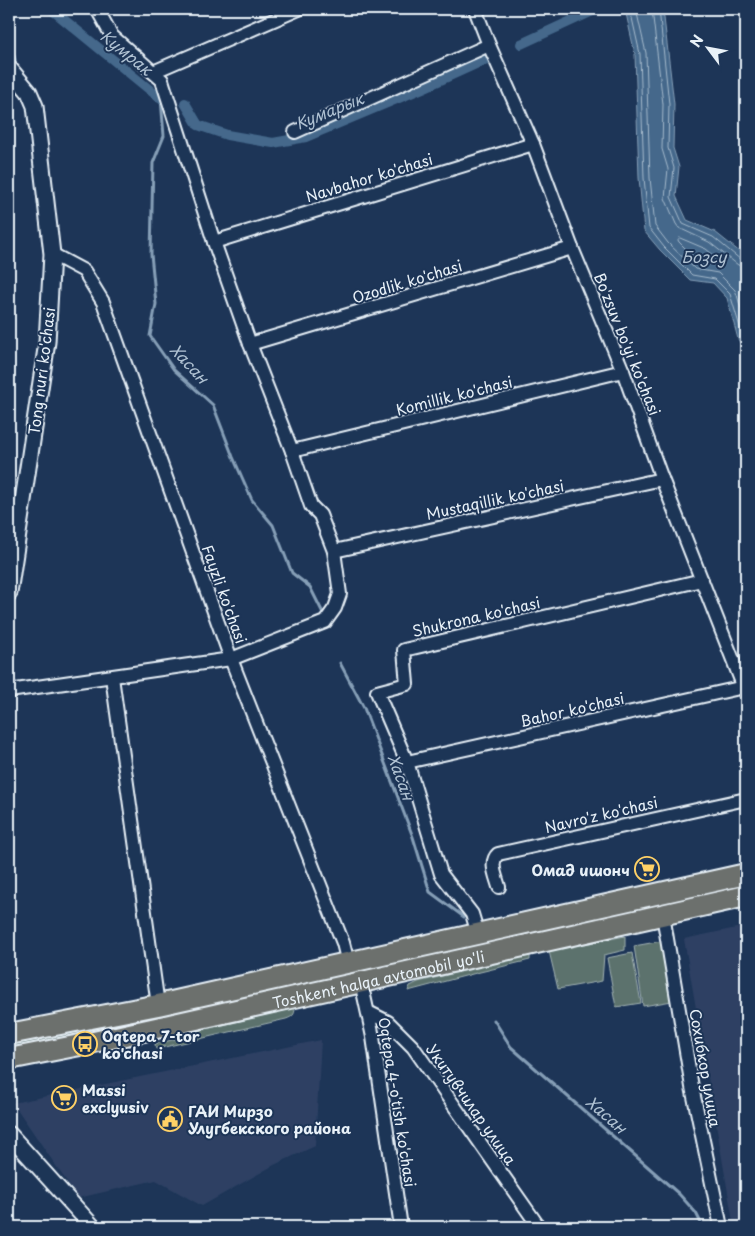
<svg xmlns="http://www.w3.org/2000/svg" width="755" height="1236" viewBox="0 0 755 1236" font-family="'Playpen Sans',sans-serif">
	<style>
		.built { fill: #2e4164 }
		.green { fill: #5c726d; stroke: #a2b2b2 }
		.water { fill: #44688b; stroke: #869fb7 }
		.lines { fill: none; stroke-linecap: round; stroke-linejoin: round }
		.shore { stroke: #a6bacc; stroke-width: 1 }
		.stream { stroke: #869fb7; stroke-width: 3 }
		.canal { stroke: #44688b; stroke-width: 10 }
		.minor-casing { stroke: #e8f1f8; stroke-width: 16 }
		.tertiary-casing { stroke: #e8f1f8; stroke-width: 19 }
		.trunk-casing { stroke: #e8f1f8; stroke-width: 24 }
		.minor { stroke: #1d3557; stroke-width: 12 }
		.tertiary { stroke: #1d3557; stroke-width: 15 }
		.trunk { stroke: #6c706d; stroke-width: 20 }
		.labels { text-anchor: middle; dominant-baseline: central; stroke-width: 4; stroke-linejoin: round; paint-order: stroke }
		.street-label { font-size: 15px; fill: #e8f1f8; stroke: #1d3557 }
		.poi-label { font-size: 15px; font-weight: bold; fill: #e8f1f8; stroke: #1d3557; text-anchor: start }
		.water-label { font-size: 16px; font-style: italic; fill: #afc1d2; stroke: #1d3557 }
	</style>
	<rect width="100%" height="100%" fill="#1d3557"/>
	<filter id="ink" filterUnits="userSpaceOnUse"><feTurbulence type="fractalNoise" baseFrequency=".02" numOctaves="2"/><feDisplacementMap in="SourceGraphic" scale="10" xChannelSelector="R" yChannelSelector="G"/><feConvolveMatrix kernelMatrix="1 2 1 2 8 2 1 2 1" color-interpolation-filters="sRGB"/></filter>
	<g filter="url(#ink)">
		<!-- built -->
		<g class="built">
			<polygon points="746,926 746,1227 734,1227 684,939"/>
			<polygon points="321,1040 315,1146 274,1165 202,1206 156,1180 78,1198 13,1103"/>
		</g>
		<!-- green -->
		<g class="green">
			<path d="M599,915L600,921L103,1030C96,1027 82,1032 75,1036L9,1050V1043Z"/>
			<polygon points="625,936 625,950 604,955 602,981 558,989 549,951"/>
			<polygon points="662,941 672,1001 643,1006 634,946"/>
			<polygon points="632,953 641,1003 616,1007 607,958"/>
			<polygon points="530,955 530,960 480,972 408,991 410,986 418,982"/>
			<path d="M295,1008C295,1015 292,1017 286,1019L156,1049L155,1044L189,1036L201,1030Z"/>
		</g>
		<!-- water -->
		<polygon class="water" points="625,9 663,9 674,104 673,148 679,167 676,196 687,220 715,232 746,257 746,353 738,339 727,298 713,283 690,280 660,250 644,231 639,178 635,54"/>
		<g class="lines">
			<!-- shore -->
			<g class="shore">
				<polyline points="630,9 640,54 644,178 649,228 664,247 692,275 715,279 730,294 743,337 746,343"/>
				<polyline points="636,9 646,53 650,178 655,226 668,243 695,269 718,273 735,290 737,295 746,326"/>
				<polyline points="652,9 663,104 662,149 668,169 665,198 676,224 679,228 709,242 738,265 746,267"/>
				<polyline points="659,9 669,104 668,148 674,168 671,197 683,224 713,237 741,260 746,261"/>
				<polygon points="680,238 706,249 722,262 722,265 720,266 699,262 679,242 678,240"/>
			</g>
			<!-- stream -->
			<g class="stream">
				<polyline points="9,37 15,60"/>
				<polyline points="161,99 164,136 153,163 151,254 156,304 150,336 174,370 213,405 233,457 252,500 273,525 292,573 310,587 324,615"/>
				<polyline points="340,663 364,708 413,837 430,892 464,917"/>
				<polyline points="494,1020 511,1047 679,1194 696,1213 703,1227"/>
			</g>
			<!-- canal -->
			<g class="canal">
				<polyline points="51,9 161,99"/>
				<polyline points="521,44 597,9"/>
				<polyline points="185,103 198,125 227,135 273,143 306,137 423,88 489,58"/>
			</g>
			<defs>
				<g id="minor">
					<polyline points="475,9 489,45 533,144 572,248 623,371 662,479 746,693"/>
					<polyline points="153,72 299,9"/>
					<polyline points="295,132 489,45"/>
					<polyline points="214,242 533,144"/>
					<polyline points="52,254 84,271 103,302 231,659 343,943 348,963"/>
					<polyline points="250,344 572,248"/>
					<polyline points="292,451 623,371"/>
					<polyline points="334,551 662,479"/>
					<polyline points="112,677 158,1005"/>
					<polyline points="9,691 231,659 325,622 335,608 340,594 334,551 320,515 311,506 292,451 250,344 214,242 162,80 112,36 97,9"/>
					<polyline points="407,762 744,687"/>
					<path d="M499,887C496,876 489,862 498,854L746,799"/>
					<polyline points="663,915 692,1087 721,1227"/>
					<polyline points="478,934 472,914 441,874 407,762 377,692 407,684 404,650 702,580"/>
					<polyline points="361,982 373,1037 401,1227"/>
					<polyline points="368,1012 388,1022 413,1047 539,1227"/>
				</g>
				<g id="tertiary">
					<polyline points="9,68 29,92 35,106 52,254 47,342 9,593"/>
					<polyline points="9,1134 93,1227"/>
				</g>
				<g id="trunk">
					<polyline points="9,1034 158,1005 746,874"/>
					<path id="s1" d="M9,1059L85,1044L746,896"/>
				</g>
			</defs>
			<!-- minor casing -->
			<use href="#minor" class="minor-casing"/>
			<!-- tertiary casing -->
			<use href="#tertiary" class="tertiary-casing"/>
			<!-- trunk casing -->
			<use href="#trunk" class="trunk-casing"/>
			<!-- minor -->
			<use href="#minor" class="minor"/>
			<!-- tertiary -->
			<use href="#tertiary" class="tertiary"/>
			<!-- trunk -->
			<use href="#trunk" class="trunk"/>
		</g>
	</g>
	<!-- icons -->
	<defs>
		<symbol id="supermarket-ring" viewBox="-11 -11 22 22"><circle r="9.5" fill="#1d3557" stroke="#ffd166" stroke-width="1.5"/><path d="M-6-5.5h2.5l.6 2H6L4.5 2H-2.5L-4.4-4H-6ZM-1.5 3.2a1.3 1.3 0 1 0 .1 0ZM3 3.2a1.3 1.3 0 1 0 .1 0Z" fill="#ffd166"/></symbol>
		<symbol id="bus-ring" viewBox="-11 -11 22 22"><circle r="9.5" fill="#1d3557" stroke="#ffd166" stroke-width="1.5"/><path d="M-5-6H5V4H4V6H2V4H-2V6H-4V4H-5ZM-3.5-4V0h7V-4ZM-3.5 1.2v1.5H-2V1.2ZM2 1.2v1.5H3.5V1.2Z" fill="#ffd166"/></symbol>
		<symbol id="civic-ring" viewBox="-11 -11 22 22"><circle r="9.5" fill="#1d3557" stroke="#ffd166" stroke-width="1.5"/><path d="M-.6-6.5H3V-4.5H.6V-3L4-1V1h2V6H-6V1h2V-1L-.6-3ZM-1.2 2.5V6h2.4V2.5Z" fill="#ffd166"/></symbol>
	</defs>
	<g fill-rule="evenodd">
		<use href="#supermarket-ring" x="633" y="855" width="28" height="28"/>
		<use href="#bus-ring" x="71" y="1030" width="28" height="28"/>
		<use href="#supermarket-ring" x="50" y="1084" width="28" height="28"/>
		<use href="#civic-ring" x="156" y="1105" width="28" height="28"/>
	</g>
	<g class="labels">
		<!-- street labels -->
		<g class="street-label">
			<text transform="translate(369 177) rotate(-17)">Navbahor ko'chasi</text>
			<text transform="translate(407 281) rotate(-17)">Ozodlik ko'chasi</text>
			<text transform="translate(628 344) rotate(68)">Bo'zsuv bo'yi ko'chasi</text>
			<text transform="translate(41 371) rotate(-83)">Tong nuri ko'chasi</text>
			<text transform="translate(454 395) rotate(-14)">Komillik ko'chasi</text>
			<text transform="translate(495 499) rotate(-12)">Mustaqillik ko'chasi</text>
			<text transform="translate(225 594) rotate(70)">Fayzli ko'chasi</text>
			<text transform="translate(476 616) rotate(-13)">Shukrona ko'chasi</text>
			<text transform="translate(572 709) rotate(-13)">Bahor ko'chasi</text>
			<text transform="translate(601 814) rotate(-13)">Navro'z ko'chasi</text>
			<text stroke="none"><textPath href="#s1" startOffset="378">Toshkent halqa avtomobil yo'li</textPath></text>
			<text transform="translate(706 1068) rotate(80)">Сохибкор улица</text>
			<text transform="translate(398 1102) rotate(81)">Oqtepa 4-o'tish ko'chasi</text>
			<text transform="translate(472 1104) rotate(55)">Укитувчилар улица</text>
		</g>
		<!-- poi labels -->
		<g class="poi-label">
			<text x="630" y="869" text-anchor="end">Омад ишонч</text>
			<text x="102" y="1035">Oqtepa 7-tor<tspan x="102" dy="17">ko'chasi</tspan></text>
			<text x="82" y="1089">Massi<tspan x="82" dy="17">exclyusiv</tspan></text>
			<text x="188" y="1110">ГАИ Мирзо<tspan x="188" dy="17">Улугбекского района</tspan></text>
		</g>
		<!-- water labels -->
		<g class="water-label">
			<text transform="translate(127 52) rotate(39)">Кумрак</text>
			<text transform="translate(329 110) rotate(-22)">Кумарык</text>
			<text x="704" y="256">Бозсу</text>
			<text transform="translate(190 363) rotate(47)">Хасан</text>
			<text transform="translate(402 777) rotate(70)">Хасан</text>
			<text transform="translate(607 1114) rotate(41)">Хасан</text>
		</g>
	</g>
	<!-- margin -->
	<rect width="755" height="1236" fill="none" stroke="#1d3557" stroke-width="30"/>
	<rect x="15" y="15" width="725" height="1206" fill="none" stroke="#e8f1f8" stroke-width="2" filter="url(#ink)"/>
	<!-- north arrow -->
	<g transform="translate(708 48) rotate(302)" stroke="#1d3557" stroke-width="4" paint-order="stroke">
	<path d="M0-4L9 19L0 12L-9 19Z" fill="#e8f1f8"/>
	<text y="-8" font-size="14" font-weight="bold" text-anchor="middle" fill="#e8f1f8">N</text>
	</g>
</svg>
